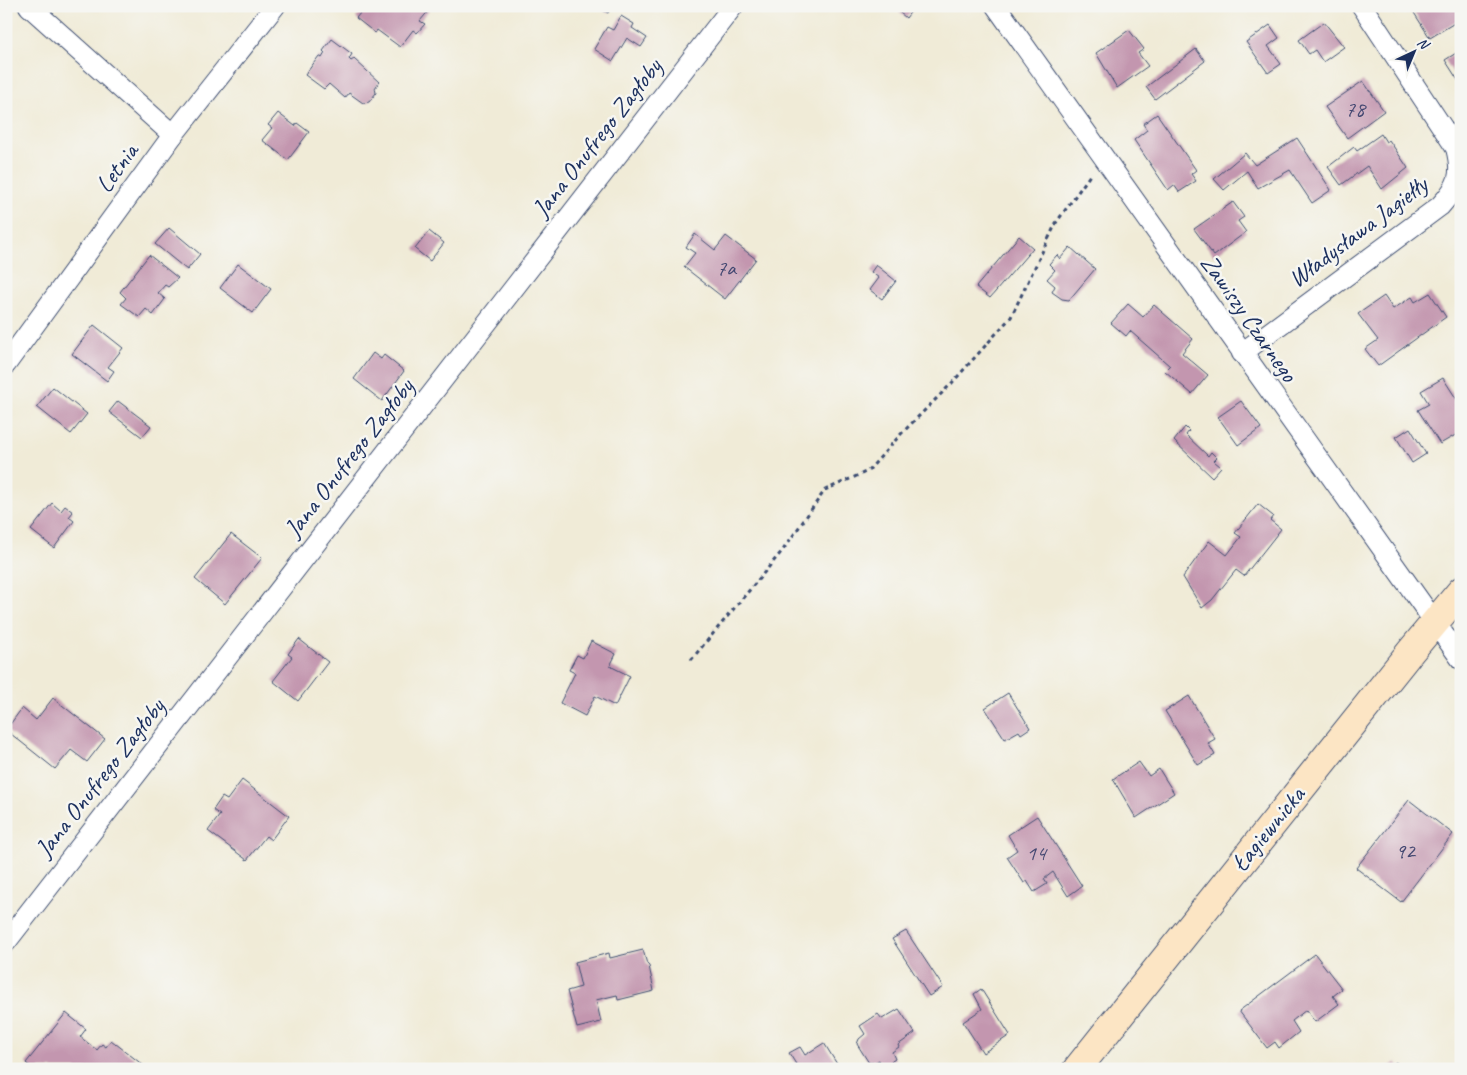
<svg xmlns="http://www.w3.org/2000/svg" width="1467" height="1075" viewBox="0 0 1467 1075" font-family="Caveat,sans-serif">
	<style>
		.building { fill: #c396af }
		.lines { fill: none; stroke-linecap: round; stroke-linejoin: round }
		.street-casing { stroke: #3b4b70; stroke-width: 22 }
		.secondary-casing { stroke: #3b4b70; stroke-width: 30 }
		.path { stroke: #3b4b70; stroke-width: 3; stroke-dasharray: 4 4; stroke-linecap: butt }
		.street { stroke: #fff; stroke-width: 20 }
		.secondary { stroke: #fce5c4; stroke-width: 28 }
		.labels { text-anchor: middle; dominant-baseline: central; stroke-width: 5; stroke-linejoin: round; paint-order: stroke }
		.number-label { font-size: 22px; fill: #454972 }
		.street-label { font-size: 25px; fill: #1b2f5e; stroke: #f6f6f2 }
	</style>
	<rect width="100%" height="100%" fill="#f6f6f2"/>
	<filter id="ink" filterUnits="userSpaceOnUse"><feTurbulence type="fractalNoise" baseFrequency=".02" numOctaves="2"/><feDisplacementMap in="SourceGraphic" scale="10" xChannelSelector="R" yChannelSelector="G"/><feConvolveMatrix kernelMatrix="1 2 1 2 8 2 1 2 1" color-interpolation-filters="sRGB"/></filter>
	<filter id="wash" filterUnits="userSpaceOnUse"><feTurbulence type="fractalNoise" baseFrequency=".0096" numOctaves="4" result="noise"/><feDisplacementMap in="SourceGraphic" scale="20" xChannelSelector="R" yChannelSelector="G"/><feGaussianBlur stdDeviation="1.12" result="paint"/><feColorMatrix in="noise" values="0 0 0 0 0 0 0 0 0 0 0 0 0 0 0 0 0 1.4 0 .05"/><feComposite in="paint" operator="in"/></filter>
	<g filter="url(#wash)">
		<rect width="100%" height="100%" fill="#f0ebd7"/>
		<g id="blocks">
			<!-- building -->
			<g class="building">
				<polygon points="366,6 370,6 377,12 382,6 427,6 430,9 420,21 425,24 417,33 413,30 400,47 377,30 375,33 356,18"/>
				<polygon points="596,6 612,6 608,13"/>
				<polygon points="897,6 915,6 906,18 899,12 901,9"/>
				<polygon points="1414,6 1456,6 1461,19 1430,38 1411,8"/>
				<polygon points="621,16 634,24 632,28 647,38 641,47 627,38 613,61 594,49 607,27 613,30"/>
				<polygon points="1324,22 1344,47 1323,62 1315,50 1309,54 1299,40"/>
				<polygon points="1270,25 1279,38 1268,46 1281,64 1268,73 1246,42"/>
				<polygon points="1129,30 1144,49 1138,53 1148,66 1117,88 1096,53"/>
				<polygon points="332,39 352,54 349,59 351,61 354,59 379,82 375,88 376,93 369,102 363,103 349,93 345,98 329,84 324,89 305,75 319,56 322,58 325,53 323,51"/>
				<polygon points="1196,49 1205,61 1155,99 1146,87"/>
				<polygon points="1461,50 1461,85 1445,60"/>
				<polygon points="1363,81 1384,111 1347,138 1325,107"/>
				<polygon points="278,113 295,126 297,123 309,132 288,160 262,140 272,128 268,125"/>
				<polygon points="1157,114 1196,170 1191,174 1196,181 1179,192 1174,185 1168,190 1134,140 1147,130 1143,124"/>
				<polygon points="1381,134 1386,142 1389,140 1408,168 1382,189 1367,166 1341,185 1328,167 1354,147 1357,151"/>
				<polygon points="1297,138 1331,190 1312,203 1290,170 1258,188 1247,171 1224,190 1214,179 1245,153 1255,165"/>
				<polygon points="1233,202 1244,217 1238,221 1246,232 1214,256 1194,229"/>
				<polygon points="169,228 200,254 187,270 155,244"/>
				<polygon points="429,231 444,243 430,261 415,249"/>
				<polygon points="695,234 715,250 726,236 756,259 725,299 684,267 695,253 686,247"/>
				<polygon points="1019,236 1033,248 990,298 976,287"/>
				<polygon points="1070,247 1095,269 1069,300 1062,299 1052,292 1055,286 1047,279 1055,270 1049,264 1057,255 1060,259"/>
				<polygon points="149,255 178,278 168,287 165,285 158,293 165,299 153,315 146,309 139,317 121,304 126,298 120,292"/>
				<polygon points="238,264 271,289 253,313 220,288"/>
				<polygon points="876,265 896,281 882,299 870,290 879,278 871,272"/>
				<polygon points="1430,293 1446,317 1378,366 1365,349 1378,340 1358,314 1384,296 1393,309 1412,297 1415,302"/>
				<polygon points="1128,304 1143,317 1154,305 1193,339 1182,353 1208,375 1192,394 1165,371 1170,366 1130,331 1126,336 1111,323"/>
				<polygon points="94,325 123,348 108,367 114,371 107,381 72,354"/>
				<polygon points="373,353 381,359 384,355 404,371 382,401 354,379"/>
				<polygon points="1443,378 1461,406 1461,436 1459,433 1440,444 1418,410 1429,404 1421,391"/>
				<polygon points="53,387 87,414 71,434 37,407"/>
				<polygon points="118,401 151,426 142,437 109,412"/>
				<polygon points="1241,401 1261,428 1238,445 1218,417"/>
				<polygon points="1185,427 1189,431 1186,435 1208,456 1211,452 1217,458 1214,461 1221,467 1212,477 1174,441"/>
				<polygon points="1410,428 1426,454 1412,463 1396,437"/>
				<polygon points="52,503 61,511 65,506 73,512 69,517 74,521 54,548 31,530"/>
				<polygon points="1258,504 1273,516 1270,520 1281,529 1244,576 1236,570 1212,600 1202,608 1183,577 1209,541 1227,555 1241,537 1235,533"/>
				<polygon points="231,534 262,558 225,604 195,579"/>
				<polygon points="299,639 328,662 298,701 273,681 292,657 288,654"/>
				<polygon points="591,641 616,654 610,666 630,676 615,706 595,696 585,716 560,703 575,673 569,670 577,655 583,658"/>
				<polygon points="1008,693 1030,728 1021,734 1019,731 1005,739 985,708"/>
				<polygon points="1189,696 1215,739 1208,743 1215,755 1198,765 1165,711"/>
				<polygon points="53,698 105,739 87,762 71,750 55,769 6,730 22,708 36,720"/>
				<polygon points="1139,762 1149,776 1159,769 1174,793 1136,818 1113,779"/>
				<polygon points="242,780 289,816 271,840 266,836 247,860 208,831 220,815 213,810 222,797 227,800"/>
				<polygon points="1409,800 1453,834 1401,902 1356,868"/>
				<polygon points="1037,816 1082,886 1068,896 1053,872 1044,879 1047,884 1034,892 1027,881 1024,883 1007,857 1017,850 1008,835"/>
				<polygon points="906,931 943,987 929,996 892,939"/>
				<polygon points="643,950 647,964 649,966 654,991 618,1000 617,995 596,1000 601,1022 577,1028 567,991 581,987 575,962 609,953 610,958"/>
				<polygon points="1315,954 1342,989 1333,996 1339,1004 1315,1022 1306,1010 1292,1021 1299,1032 1279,1048 1275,1042 1267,1048 1239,1011"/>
				<polygon points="981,989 1010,1035 983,1053 963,1022 982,1009 974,994"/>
				<polygon points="899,1009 915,1033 898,1045 899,1047 892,1052 895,1059 883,1067 879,1060 874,1063 869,1063 857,1044 859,1039 865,1034 860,1026 878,1014 882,1019"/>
				<polygon points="66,1013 86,1029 80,1037 97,1050 102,1044 106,1047 111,1040 148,1069 33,1069 26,1063"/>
				<polygon points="824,1043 840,1069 799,1069 789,1053 800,1047 805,1055"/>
				<polygon points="1396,1062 1401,1069 1387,1069"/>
			</g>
		</g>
	</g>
	<g filter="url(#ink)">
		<use href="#blocks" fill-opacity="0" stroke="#3b4b70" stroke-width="1"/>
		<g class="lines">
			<defs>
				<g id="street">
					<polyline points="29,6 173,135"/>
					<polyline points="996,6 1461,659"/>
					<path d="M1242,353L1440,206C1459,185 1463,175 1456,148L1362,6"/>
					<polyline points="6,364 173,135 275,6"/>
					<polyline points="6,942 733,6"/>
				</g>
				<polyline id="secondary" points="1077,1069 1411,651 1461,591"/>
			</defs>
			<!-- street casing -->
			<use href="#street" class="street-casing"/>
			<!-- secondary casing -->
			<use href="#secondary" class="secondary-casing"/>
			<!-- path -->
			<polyline class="path" points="691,660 783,550 825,490 868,471 901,434 951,384 1011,317 1056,223 1090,175"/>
			<!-- street -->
			<use href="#street" class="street"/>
			<!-- secondary -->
			<use href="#secondary" class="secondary"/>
		</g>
	</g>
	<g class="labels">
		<!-- number labels -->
		<g class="number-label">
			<text x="1355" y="109">78</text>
			<text x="726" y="268">7a</text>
			<text x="1405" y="851">92</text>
			<text x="1036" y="853">14</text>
		</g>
		<!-- street labels -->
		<g class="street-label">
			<text transform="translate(597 138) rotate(-52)">Jana Onufrego Zagłoby</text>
			<text transform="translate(117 168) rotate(-54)">Letnia</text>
			<text transform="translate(1358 232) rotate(-37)">Władysława Jagiełły</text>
			<text transform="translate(1249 318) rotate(55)">Zawiszy Czarnego</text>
			<text transform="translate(349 458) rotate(-52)">Jana Onufrego Zagłoby</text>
			<text transform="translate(100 778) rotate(-52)">Jana Onufrego Zagłoby</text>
			<text transform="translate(1268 829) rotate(-51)">Łagiewnicka</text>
		</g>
	</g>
	<!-- margin -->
	<rect width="1467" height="1075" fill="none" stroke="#f6f6f2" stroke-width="25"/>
	<!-- north arrow -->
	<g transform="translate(1414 52) rotate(44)" stroke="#f6f6f2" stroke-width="4" paint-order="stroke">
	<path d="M0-4L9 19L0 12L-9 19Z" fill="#1b2f5e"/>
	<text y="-8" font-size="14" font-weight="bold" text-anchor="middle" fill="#1b2f5e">N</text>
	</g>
</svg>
